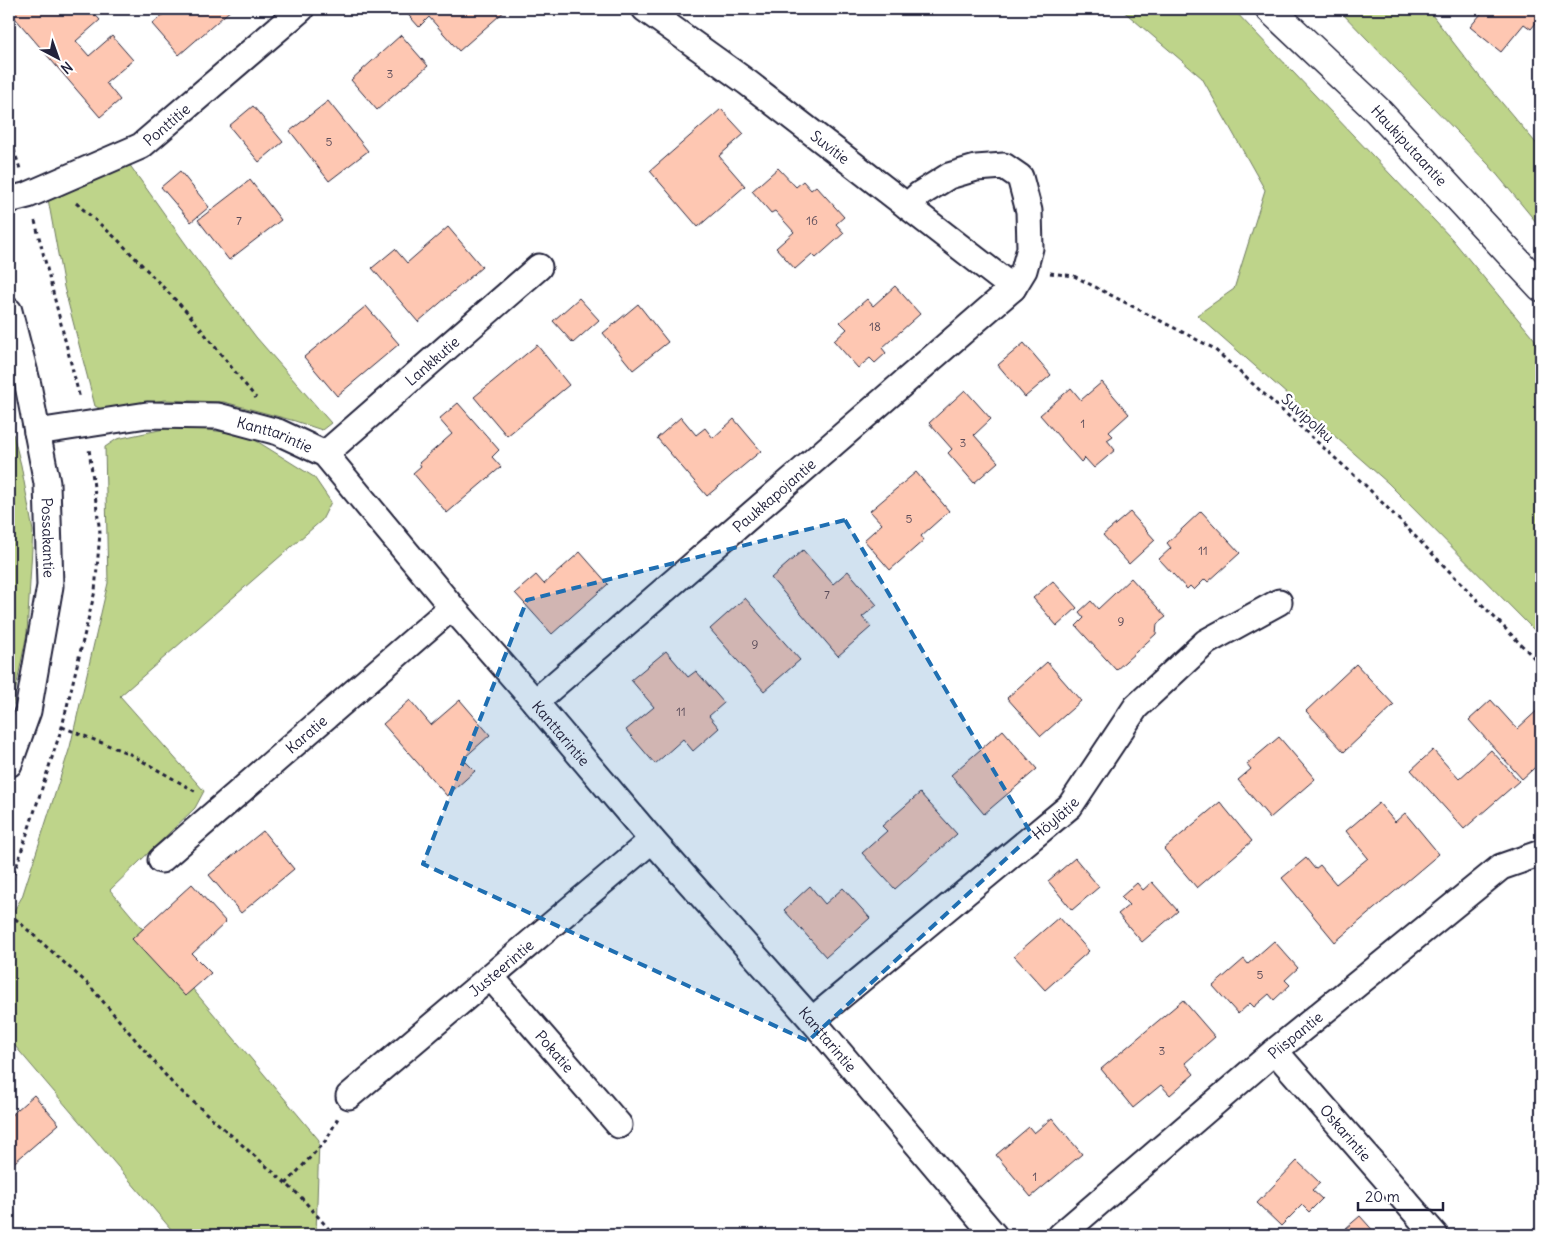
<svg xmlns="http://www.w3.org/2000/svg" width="1550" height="1244" viewBox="0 0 1550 1244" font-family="Delius,sans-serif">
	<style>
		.green { fill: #bed48a; stroke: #707b62 }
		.building { fill: #fec7b2; stroke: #22223b }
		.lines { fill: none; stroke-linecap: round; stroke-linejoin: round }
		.street-casing { stroke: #22223b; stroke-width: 29 }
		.secondary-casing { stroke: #22223b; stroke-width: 31 }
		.path { stroke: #22223b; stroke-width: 3; stroke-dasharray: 4 4; stroke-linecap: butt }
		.street { stroke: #fff; stroke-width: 25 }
		.secondary { stroke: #fff; stroke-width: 28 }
		.marked { fill: #1f6fb2; fill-opacity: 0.2; stroke: #1f6fb2; stroke-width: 4; stroke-dasharray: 10 6; stroke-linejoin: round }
		.labels { text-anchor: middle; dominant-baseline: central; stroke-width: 5; stroke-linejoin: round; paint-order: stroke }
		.number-label { font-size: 12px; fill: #594b59 }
		.street-label { font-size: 15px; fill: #22223b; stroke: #fff }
	</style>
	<rect width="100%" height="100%" fill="#fff"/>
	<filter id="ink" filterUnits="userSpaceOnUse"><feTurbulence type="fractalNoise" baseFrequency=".02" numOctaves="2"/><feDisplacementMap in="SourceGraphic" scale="10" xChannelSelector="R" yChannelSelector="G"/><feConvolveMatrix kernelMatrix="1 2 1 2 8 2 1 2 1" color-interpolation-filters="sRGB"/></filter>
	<g filter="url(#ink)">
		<!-- green -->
		<g class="green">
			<polygon points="1121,9 1233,9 1452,239 1541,347 1541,637 1388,483 1197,315 1234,289 1265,190 1202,78"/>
			<polygon points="1338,9 1429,9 1429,11 1480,77 1541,149 1541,228 1489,165"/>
			<polygon points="129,164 190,250 256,337 331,423 322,430 295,421 224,402 165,400 103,410 95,406 64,287 48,199"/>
			<polygon points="178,426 247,435 314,477 331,502 322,520 120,696 204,791 195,808 110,890 319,1140 316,1235 176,1235 9,1039 9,919 22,897 70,747 108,583 105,447 117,439"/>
			<polygon points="13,434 21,465 33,531 27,633 9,723 9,435"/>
		</g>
		<!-- building -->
		<g class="building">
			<polygon points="9,9 52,9 54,10 55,9 90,9 100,20 76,41 89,56 112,36 133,60 106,83 120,100 100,117 9,11"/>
			<polygon points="163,9 232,9 179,55 152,24 166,12"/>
			<polygon points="403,9 507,9 459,51 429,17 419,27"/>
			<polygon points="1485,9 1506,9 1508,10 1509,9 1541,9 1541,17 1531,29 1524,24 1501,52 1470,27"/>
			<polygon points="401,35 428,66 377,110 351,80"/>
			<polygon points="328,101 368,151 329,181 290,131"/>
			<polygon points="253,106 283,142 259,162 229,126"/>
			<polygon points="721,109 744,134 719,156 745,186 698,227 650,171"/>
			<polygon points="778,168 796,187 803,181 811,190 816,186 844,217 836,224 844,233 816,258 812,254 795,269 776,248 794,232 775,211 771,213 752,191"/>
			<polygon points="180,171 209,207 191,222 161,187"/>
			<polygon points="250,180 281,220 229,260 198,220"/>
			<polygon points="448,227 482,267 418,322 372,268 395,249 407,263"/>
			<polygon points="895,286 920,314 882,348 886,353 875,363 870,358 858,368 834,341 847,329 840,322 867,299 873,306"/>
			<polygon points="579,298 599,320 573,343 553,321"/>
			<polygon points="638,304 668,342 633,370 603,333"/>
			<polygon points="366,306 399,344 337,396 304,357"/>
			<polygon points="1024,343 1051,375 1025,397 998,365"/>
			<polygon points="537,345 569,385 507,436 474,397"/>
			<polygon points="1102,382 1129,414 1109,432 1113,436 1107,440 1115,450 1094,468 1085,458 1081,462 1040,415 1071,388 1081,400"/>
			<polygon points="965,390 991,419 974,435 998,462 974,483 948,453 952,449 929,423"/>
			<polygon points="458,403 499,450 492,457 501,467 447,513 413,473 421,466 419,463 452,434 439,419"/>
			<polygon points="681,417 696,435 705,428 713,438 734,419 761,451 707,496 657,438"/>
			<polygon points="916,472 949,511 921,536 924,540 890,570 864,540 882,524 870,511"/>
			<polygon points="1201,511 1240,553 1208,582 1205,579 1194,590 1190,586 1187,589 1159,559 1171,548 1167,543"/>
			<polygon points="1130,512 1155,540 1129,564 1103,535"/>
			<polygon points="803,550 833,584 848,571 877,605 862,617 871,627 838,656 771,578"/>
			<polygon points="580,552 608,584 552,634 515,593 536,575 544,584"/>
			<polygon points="1131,578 1166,617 1157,624 1156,634 1116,670 1076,626 1084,618 1079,612 1091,601 1098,609"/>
			<polygon points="1053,581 1077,608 1057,626 1033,598"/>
			<polygon points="745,598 800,660 764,691 710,629"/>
			<polygon points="666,651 688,677 696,671 724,703 709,716 719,728 693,751 683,739 655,764 626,730 654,707 631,680"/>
			<polygon points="1047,662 1081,701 1041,736 1007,698"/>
			<polygon points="1356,664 1394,705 1344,752 1306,711"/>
			<polygon points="410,700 431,725 460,700 490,735 463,759 475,771 447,796 383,724"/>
			<polygon points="1491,700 1517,729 1541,707 1541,762 1522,779 1469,720"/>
			<polygon points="1003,730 1037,769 984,814 951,775"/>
			<polygon points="1279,737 1315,779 1270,818 1238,780 1251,769 1247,764"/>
			<polygon points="1433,750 1459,779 1491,750 1519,781 1464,829 1411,770"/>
			<polygon points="920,793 957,834 895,889 862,853 887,831 882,826"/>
			<polygon points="1220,802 1252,841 1197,888 1164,849"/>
			<polygon points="1379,803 1395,822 1405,813 1439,854 1335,942 1282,878 1306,858 1315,869 1320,865 1336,884 1368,858 1346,831"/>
			<polygon points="263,831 294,869 241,913 209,875"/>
			<polygon points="1075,858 1099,887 1072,910 1048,881"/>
			<polygon points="1152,882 1178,911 1142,942 1118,914 1129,905 1121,897 1137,883 1143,890"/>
			<polygon points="192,884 226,922 192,954 211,973 185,996 132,939"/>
			<polygon points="810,886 825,904 843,888 870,918 826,957 784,910"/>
			<polygon points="1059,917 1089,951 1045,990 1014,956"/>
			<polygon points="1274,941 1298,968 1285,980 1290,985 1274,1000 1269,994 1254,1007 1250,1003 1238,1014 1213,986 1244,959 1248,964"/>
			<polygon points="1183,1000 1215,1037 1185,1063 1194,1074 1170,1095 1161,1085 1133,1108 1101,1069"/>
			<polygon points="34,1095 59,1124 9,1167 9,1117"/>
			<polygon points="1052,1118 1082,1154 1031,1197 996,1155 1029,1127 1034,1133"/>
			<polygon points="1297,1161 1320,1183 1312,1190 1322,1199 1309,1212 1302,1205 1281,1226 1257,1203"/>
			<polygon points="1360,1216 1377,1235 1338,1235"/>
		</g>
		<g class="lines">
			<defs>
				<g id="street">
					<path id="s1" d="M645,9L748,83L1013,288"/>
					<path id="s2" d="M9,200L28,195L141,146L301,9"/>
					<path id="s3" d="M9,311L28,385L47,483L50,586L28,711L9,764"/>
					<path id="s4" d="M37,432L147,415L218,416L278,432L325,454L452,607L535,702L652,840L812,1020L994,1235"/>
					<path id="s5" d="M325,454L539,267"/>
					<path id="s6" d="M535,702L1013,288L1024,270L1030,248L1029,211L1020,177L1004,166L976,168L949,176L920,194L907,206"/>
					<path id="s7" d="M161,860L452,607"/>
					<path id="s8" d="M491,977L619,1125"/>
					<path id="s9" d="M812,1020L1070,806L1136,707L1206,642L1279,602"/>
					<path id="s10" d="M1275,1051L1435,1235"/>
					<path id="s11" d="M349,1096L652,840"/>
					<path id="s12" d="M1061,1235L1275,1051L1501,867L1541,853"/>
				</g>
				<g id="secondary">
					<path id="s13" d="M1270,9L1377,110L1541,287"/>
				</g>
			</defs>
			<!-- street casing -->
			<use href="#street" class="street-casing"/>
			<!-- secondary casing -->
			<use href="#secondary" class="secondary-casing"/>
			<!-- path -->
			<g class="path">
				<polyline points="9,134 20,169"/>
				<polyline points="76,203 118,240 188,313 256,398"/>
				<polyline points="35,221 80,399"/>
				<polyline points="1050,273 1074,276 1213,348 1365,485 1541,665"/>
				<polyline points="62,727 130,754 198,793"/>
				<polyline points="9,889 62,727 95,591 100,533 89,449"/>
				<polyline points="9,913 89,985 173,1084 299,1195 334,1235"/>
				<polyline points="286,1184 327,1139 338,1118"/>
			</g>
			<!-- street -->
			<use href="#street" class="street"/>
			<!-- secondary -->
			<use href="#secondary" class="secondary"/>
		</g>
	</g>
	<!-- marked area -->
	<path class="marked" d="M845,520L1032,835L808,1041L423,864L527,600Z"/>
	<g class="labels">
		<!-- number labels -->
		<g class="number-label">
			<text x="390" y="73">3</text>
			<text x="329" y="141">5</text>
			<text x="239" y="220">7</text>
			<text x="812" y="220">16</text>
			<text x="875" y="326">18</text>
			<text x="1083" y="423">1</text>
			<text x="963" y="442">3</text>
			<text x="909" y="518">5</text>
			<text x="1203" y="550">11</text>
			<text x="827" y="594">7</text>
			<text x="1121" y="621">9</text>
			<text x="755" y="644">9</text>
			<text x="681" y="711">11</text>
			<text x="1260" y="974">5</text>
			<text x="1162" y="1050">3</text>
			<text x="1035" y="1176">1</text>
		</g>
		<!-- street labels -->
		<g class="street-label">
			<text stroke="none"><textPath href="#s2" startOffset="176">Ponttitie</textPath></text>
			<text stroke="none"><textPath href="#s13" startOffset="195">Haukiputaantie</textPath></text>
			<text stroke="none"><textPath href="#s1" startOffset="231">Suvitie</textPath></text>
			<text stroke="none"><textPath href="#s5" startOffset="142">Lankkutie</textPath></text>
			<text transform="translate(1308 418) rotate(42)">Suvipolku</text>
			<text stroke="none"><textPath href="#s4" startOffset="242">Kanttarintie</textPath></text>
			<text stroke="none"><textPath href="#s6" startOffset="316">Paukkapojantie</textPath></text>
			<text stroke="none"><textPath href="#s3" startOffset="231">Possakantie</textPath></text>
			<text stroke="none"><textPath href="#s7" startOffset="192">Karatie</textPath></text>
			<text stroke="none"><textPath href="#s4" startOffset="662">Kanttarintie</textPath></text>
			<text stroke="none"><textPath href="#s9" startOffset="316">Höylätie</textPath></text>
			<text stroke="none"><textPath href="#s11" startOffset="199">Justeerintie</textPath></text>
			<text stroke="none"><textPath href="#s12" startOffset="308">Piispantie</textPath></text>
			<text stroke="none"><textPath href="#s4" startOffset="1068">Kanttarintie</textPath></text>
			<text stroke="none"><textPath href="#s8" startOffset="98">Pokatie</textPath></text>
			<text stroke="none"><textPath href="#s10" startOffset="108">Oskarintie</textPath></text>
		</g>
	</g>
	<!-- margin -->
	<rect width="1550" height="1244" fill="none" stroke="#fff" stroke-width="30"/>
	<rect x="15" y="15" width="1520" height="1214" fill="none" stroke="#22223b" stroke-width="2" filter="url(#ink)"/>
	<!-- north arrow -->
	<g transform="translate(58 58) rotate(139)" stroke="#ffffff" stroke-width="4" paint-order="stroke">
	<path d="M0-4L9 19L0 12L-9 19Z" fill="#22223b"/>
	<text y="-8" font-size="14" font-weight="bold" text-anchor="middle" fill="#22223b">N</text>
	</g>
	<!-- scale -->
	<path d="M1358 1202v8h85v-8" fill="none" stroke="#22223b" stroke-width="2.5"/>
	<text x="1365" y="1202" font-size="15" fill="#22223b" stroke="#ffffff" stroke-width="4" paint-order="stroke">20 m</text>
</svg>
